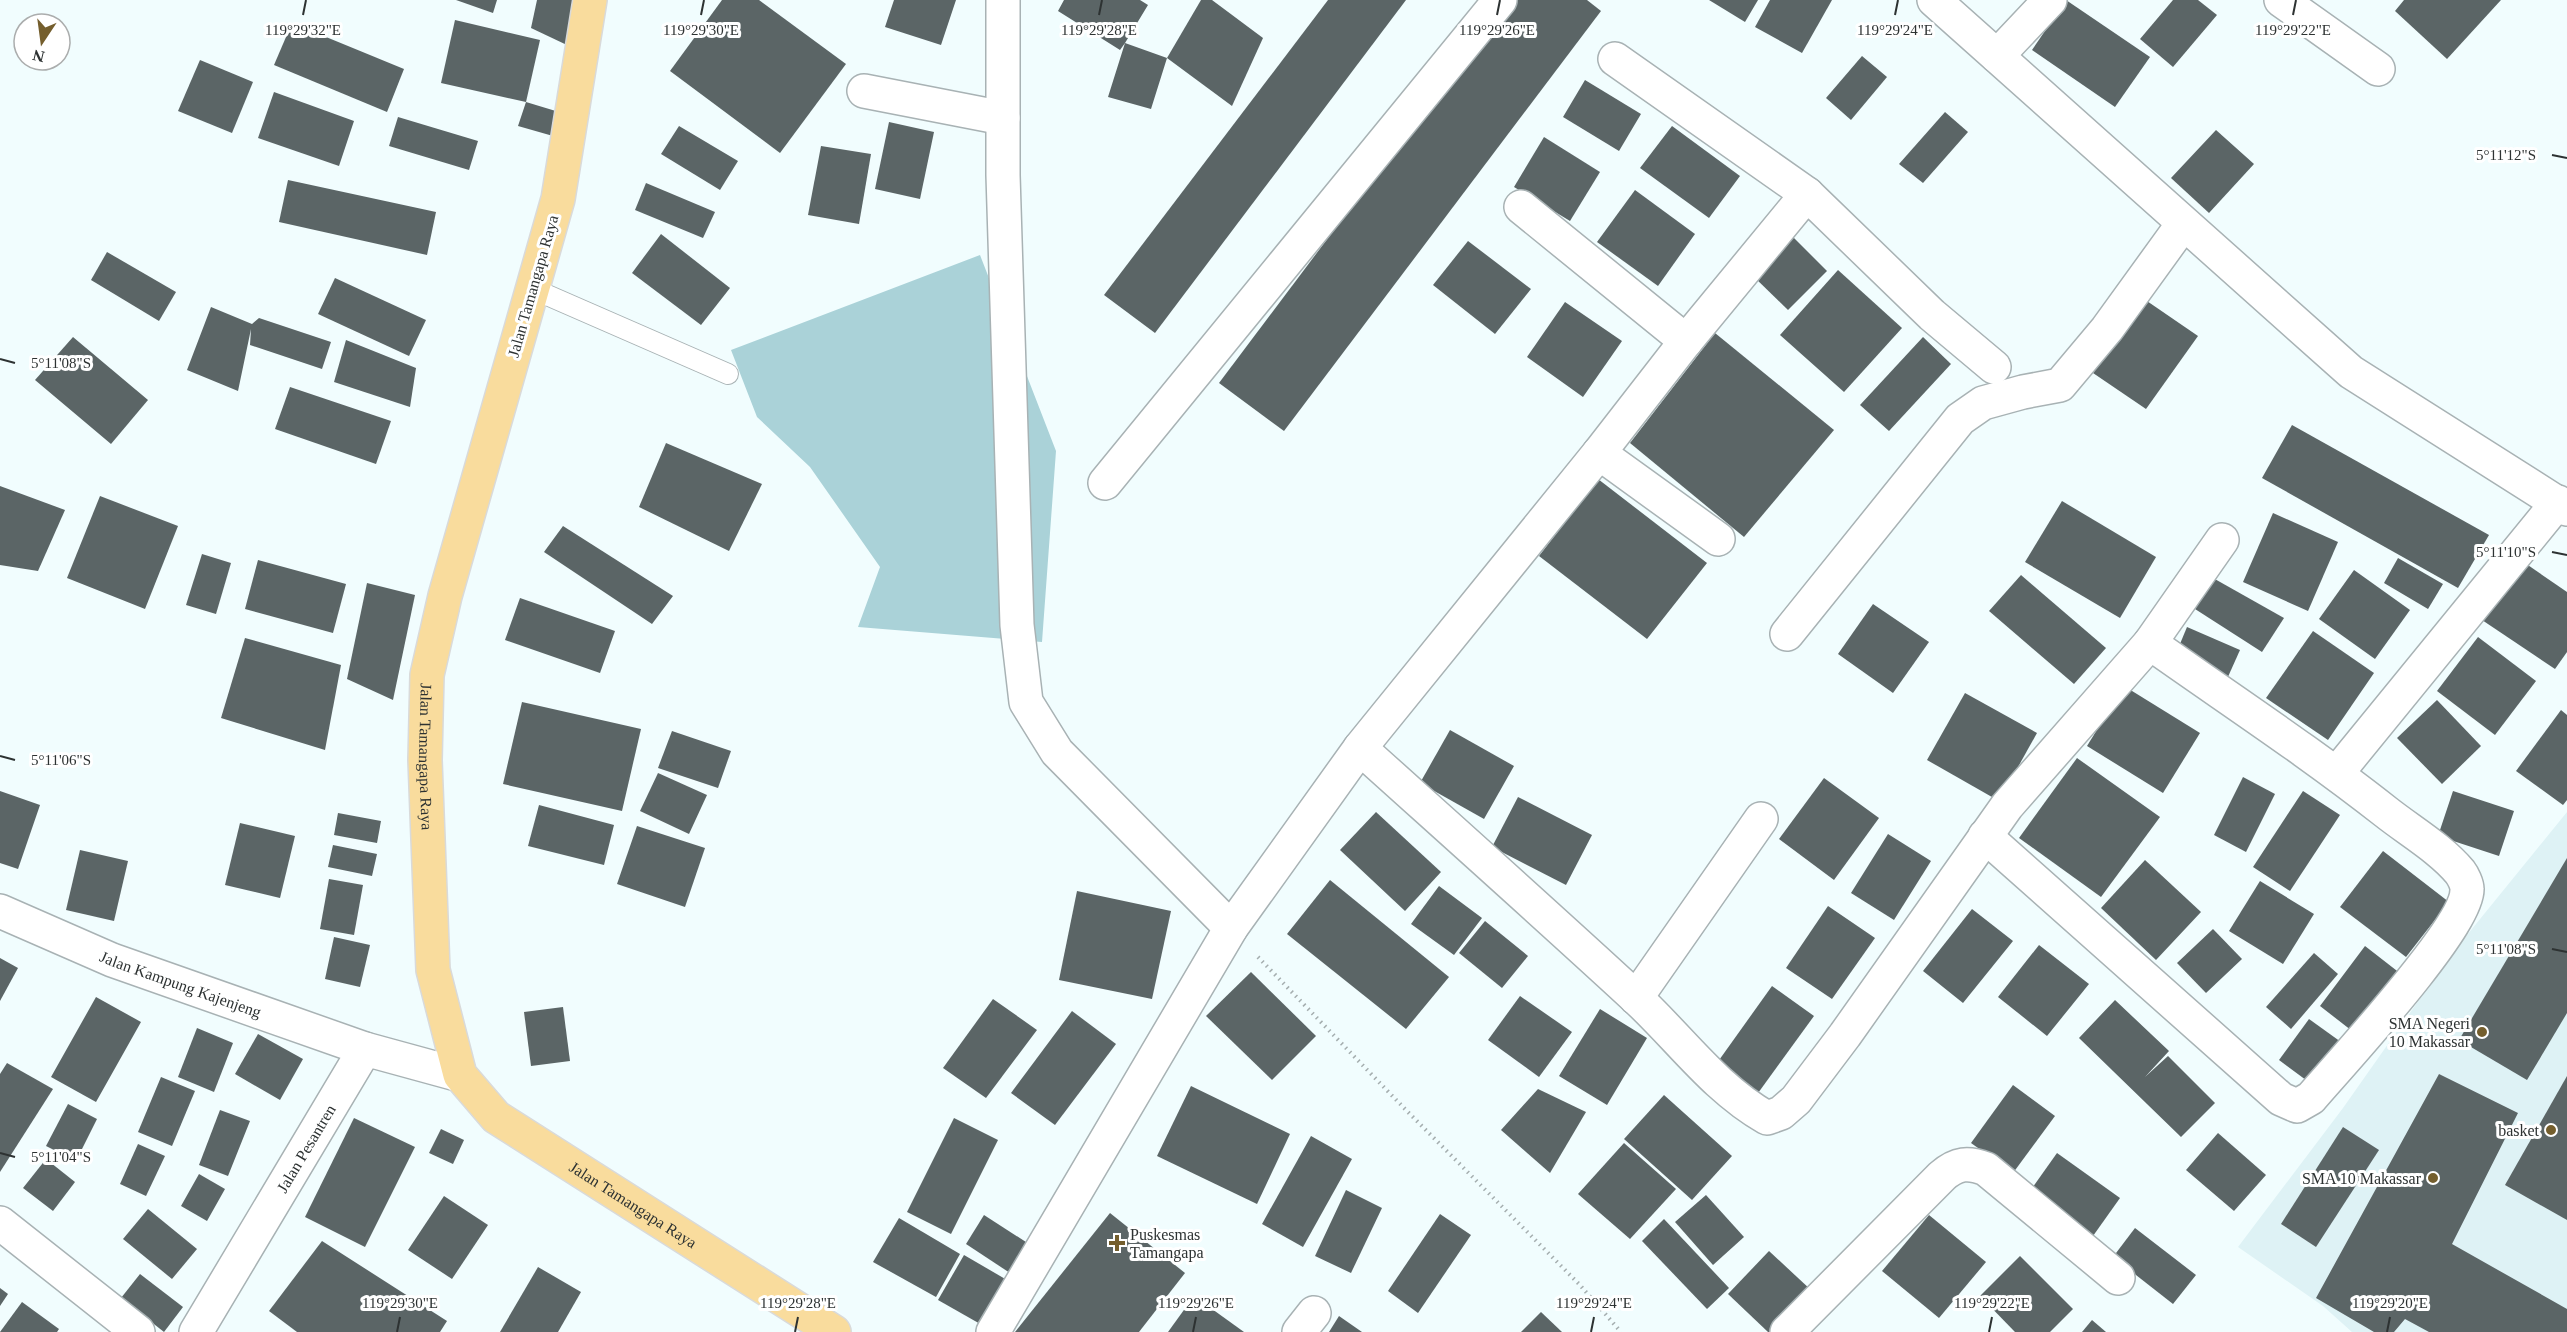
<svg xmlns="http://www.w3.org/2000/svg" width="2567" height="1332" viewBox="0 0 2567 1332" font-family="'Times New Roman',serif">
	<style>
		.built { fill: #def2f5 }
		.green { fill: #aad2d8 }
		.building { fill: #5b6566 }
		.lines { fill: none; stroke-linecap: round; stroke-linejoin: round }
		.service-casing { stroke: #a8b2b4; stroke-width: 22 }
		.minor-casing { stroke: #a8b2b4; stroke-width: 36 }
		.primary-casing { stroke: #d9dada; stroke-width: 36 }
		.path { stroke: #a5aeaf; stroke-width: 4; stroke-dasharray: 1.5 4.5; stroke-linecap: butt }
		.service { stroke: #fff; stroke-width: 20 }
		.minor { stroke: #fff; stroke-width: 33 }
		.primary { stroke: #f9dc9d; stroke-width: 33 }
		.ticks { fill: none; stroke: #2d3232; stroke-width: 2 }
		.poi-dot { fill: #745e2d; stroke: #fff; stroke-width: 2 }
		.labels { text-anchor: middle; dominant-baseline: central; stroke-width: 6; stroke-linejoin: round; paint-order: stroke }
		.street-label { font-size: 16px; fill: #2d3232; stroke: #fff }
		.poi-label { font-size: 16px; fill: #2d3232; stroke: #fff; text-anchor: end }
		.ticks-label { font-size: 15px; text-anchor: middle; fill: #2d3232; stroke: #fff; stroke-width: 6; stroke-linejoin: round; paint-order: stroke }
	</style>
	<rect width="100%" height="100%" fill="#f1fdfe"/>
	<!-- built -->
	<polygon class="built" points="2567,812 2567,1332 2352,1332 2323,1306 2238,1247 2343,1108 2450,956"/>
	<!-- green -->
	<polygon class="green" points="980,255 1056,451 1042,642 858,627 880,567 810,467 757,417 731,350"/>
	<!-- building -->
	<g class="building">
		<polygon points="456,0 497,0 493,13"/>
		<polygon points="537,0 575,0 569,46 531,28"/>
		<polygon points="722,0 759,0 846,64 780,153 670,71"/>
		<polygon points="894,0 956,0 941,45 885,27"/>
		<polygon points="1064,0 1140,0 1148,5 1125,43 1167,58 1151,109 1108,97 1125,43 1120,50 1058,11"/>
		<polygon points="1201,0 1212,0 1263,38 1232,106 1167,58"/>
		<polygon points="1328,0 1406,0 1155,333 1104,295"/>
		<polygon points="1507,0 1587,0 1601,11 1284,431 1219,383"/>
		<polygon points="1709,0 1758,0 1745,22"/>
		<polygon points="1770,0 1832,0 1802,53 1755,27"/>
		<polygon points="2066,0 2150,57 2115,107 2032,50"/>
		<polygon points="2173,0 2198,0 2217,15 2173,67 2140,39"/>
		<polygon points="2404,0 2501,0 2447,59 2395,11"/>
		<polygon points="455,20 540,40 526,102 441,83"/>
		<polygon points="292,23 404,69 387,112 274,65"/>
		<polygon points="1862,56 1887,77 1851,120 1826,98"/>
		<polygon points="200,60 253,82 232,133 178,111"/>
		<polygon points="1585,80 1641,114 1619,151 1563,117"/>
		<polygon points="274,92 354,121 339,166 258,138"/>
		<polygon points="526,102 559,112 553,136 518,126"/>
		<polygon points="1945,112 1968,132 1923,183 1899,164"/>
		<polygon points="398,117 478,141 469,170 389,146"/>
		<polygon points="889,122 934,132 920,199 875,189"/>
		<polygon points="679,126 738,161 720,190 661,154"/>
		<polygon points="1672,126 1740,176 1709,218 1640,168"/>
		<polygon points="2216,130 2254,164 2209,213 2171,178"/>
		<polygon points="1544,137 1600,172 1570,221 1514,187"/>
		<polygon points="821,146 871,154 859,224 808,215"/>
		<polygon points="288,180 436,212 427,255 279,222"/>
		<polygon points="646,183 715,212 703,238 635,210"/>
		<polygon points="1635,190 1695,234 1658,286 1597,242"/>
		<polygon points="661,234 730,288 701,325 632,273"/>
		<polygon points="1790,234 1827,271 1788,310 1751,274"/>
		<polygon points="1468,241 1531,289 1495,334 1433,285"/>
		<polygon points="107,252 176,292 159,321 91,280"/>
		<polygon points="1838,270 1902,328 1844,392 1780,335"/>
		<polygon points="335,278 426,320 409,356 318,314"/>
		<polygon points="2144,299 2198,336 2146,409 2093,373"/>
		<polygon points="1565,302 1622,341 1583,397 1527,357"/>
		<polygon points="211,307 252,324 259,318 331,342 322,369 250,345 251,329 238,391 187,370"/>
		<polygon points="1715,333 1834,430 1744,537 1630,443"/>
		<polygon points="73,337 148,400 111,444 35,380"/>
		<polygon points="1923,337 1951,364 1889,431 1860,405"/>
		<polygon points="346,340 416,368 410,407 334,382"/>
		<polygon points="290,387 391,421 376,464 275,429"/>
		<polygon points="2292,425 2489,535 2458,588 2262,478"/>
		<polygon points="666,443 762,484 729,551 639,507"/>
		<polygon points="1598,479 1707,563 1647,639 1539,556"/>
		<polygon points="0,486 65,510 38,571 0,565"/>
		<polygon points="100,496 178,526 145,609 67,578"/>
		<polygon points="2062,501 2156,557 2120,618 2025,562"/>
		<polygon points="2273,513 2338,542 2308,611 2243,582"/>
		<polygon points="563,526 673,596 652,624 544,552"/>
		<polygon points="202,554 231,563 216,614 186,605"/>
		<polygon points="2398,558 2443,584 2428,609 2384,583"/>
		<polygon points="258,560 346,584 333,633 245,609"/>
		<polygon points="2522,561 2567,592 2567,652 2555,669 2482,620"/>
		<polygon points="2354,570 2410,610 2375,659 2319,619"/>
		<polygon points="2021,575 2106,648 2074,684 1989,611"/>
		<polygon points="2213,578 2284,618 2262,652 2195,609"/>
		<polygon points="367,583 415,595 393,700 347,679"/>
		<polygon points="520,598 615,631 600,673 505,640"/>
		<polygon points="1873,604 1929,642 1893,693 1838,654"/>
		<polygon points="2187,627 2240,650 2227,679 2175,656"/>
		<polygon points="2313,631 2374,673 2328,740 2266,698"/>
		<polygon points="2478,637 2536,681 2495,735 2437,691"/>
		<polygon points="245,638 341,665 325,750 221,718"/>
		<polygon points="2124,686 2200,733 2163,793 2087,746"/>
		<polygon points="1965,693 2037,733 1999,801 1927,760"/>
		<polygon points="2437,700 2481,746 2442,784 2397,738"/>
		<polygon points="522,702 641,729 622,811 503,784"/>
		<polygon points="2561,710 2567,715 2567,800 2563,805 2516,771"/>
		<polygon points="1450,730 1514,766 1484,819 1420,783"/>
		<polygon points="672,731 731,751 718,788 658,768"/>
		<polygon points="2077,758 2160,817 2101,897 2019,838"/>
		<polygon points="658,773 707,795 689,834 640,811"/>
		<polygon points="2243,777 2275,794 2246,852 2214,835"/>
		<polygon points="1824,778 1879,818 1834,880 1779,839"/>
		<polygon points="0,791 40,805 18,869 0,863"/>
		<polygon points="2303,791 2340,815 2290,891 2253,867"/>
		<polygon points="2453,791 2514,811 2499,856 2438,836"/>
		<polygon points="1518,797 1592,835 1566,885 1492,847"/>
		<polygon points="539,805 614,825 604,865 528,846"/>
		<polygon points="1376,812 1441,872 1405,911 1340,850"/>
		<polygon points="338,813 381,821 377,843 334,835"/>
		<polygon points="240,823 295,836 280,898 225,885"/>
		<polygon points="637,826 705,848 685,907 617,884"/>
		<polygon points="1888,834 1931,861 1894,920 1851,893"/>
		<polygon points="333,845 377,854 372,876 328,867"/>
		<polygon points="80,850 128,861 114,921 66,910"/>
		<polygon points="2383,851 2449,902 2406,957 2340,907"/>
		<polygon points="2567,858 2567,1013 2527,1080 2459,1040"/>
		<polygon points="2145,860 2201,912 2156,960 2101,908"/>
		<polygon points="329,879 363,885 354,935 320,929"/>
		<polygon points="1330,880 1449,977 1406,1029 1287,934"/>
		<polygon points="2260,881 2314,914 2283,964 2229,931"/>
		<polygon points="1439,886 1482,918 1454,955 1411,924"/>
		<polygon points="1077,891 1171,911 1152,999 1059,980"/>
		<polygon points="1828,906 1875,938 1832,999 1786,968"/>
		<polygon points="1972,909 2013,941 1963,1003 1923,971"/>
		<polygon points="1485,921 1528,956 1502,988 1459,953"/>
		<polygon points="2213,929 2242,959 2206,993 2177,963"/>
		<polygon points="334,937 370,945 360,987 325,979"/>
		<polygon points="2039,945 2089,984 2047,1036 1998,997"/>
		<polygon points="2365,946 2401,974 2356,1034 2320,1006"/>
		<polygon points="2314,953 2338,974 2291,1029 2266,1007"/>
		<polygon points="0,958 18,968 0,1001"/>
		<polygon points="1251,972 1316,1036 1272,1080 1206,1016"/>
		<polygon points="1772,986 1814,1016 1753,1100 1712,1070"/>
		<polygon points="1520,996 1572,1032 1539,1077 1488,1040"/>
		<polygon points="96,997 141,1022 96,1102 51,1077"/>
		<polygon points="993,999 1037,1030 986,1098 943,1068"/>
		<polygon points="2115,1000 2169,1051 2145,1077 2168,1056 2215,1103 2181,1137 2079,1038"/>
		<polygon points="563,1007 570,1061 531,1066 524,1012"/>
		<polygon points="1600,1009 1647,1038 1607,1105 1559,1076"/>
		<polygon points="1072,1011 1116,1044 1055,1125 1011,1093"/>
		<polygon points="2309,1019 2341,1042 2310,1083 2279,1060"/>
		<polygon points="197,1028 233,1043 214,1092 178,1077"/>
		<polygon points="258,1034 303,1059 280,1100 235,1074"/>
		<polygon points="7,1063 53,1089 0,1172 0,1074"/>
		<polygon points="2439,1074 2518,1113 2452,1244 2567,1309 2567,1332 2429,1332 2405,1319 2394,1332 2374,1332 2316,1298"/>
		<polygon points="2567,1076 2567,1220 2505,1185"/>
		<polygon points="161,1077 195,1091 172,1146 138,1132"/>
		<polygon points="2013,1085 2055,1116 2013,1173 1971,1143"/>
		<polygon points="1191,1086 1290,1134 1257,1204 1157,1156"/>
		<polygon points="1538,1089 1586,1112 1550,1173 1501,1130"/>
		<polygon points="1664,1095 1732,1156 1692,1200 1624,1139"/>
		<polygon points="68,1104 97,1119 76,1161 46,1146"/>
		<polygon points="220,1110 250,1121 228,1176 199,1165"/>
		<polygon points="354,1118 415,1147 365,1247 305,1217"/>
		<polygon points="954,1118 998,1140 951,1234 907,1212"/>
		<polygon points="2343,1127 2379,1150 2316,1247 2281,1224"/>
		<polygon points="441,1129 464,1140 453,1164 429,1153"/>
		<polygon points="2218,1133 2266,1175 2234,1211 2186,1170"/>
		<polygon points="1311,1136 1352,1159 1303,1247 1262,1224"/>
		<polygon points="1624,1143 1676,1189 1630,1239 1578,1194"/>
		<polygon points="138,1144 165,1156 146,1196 120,1184"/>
		<polygon points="2057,1153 2120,1198 2093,1236 2030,1191"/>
		<polygon points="46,1159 75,1182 53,1211 23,1188"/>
		<polygon points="199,1174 225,1189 207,1221 181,1206"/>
		<polygon points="1346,1190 1382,1208 1351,1273 1315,1256"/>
		<polygon points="1706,1195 1744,1237 1713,1265 1675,1222"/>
		<polygon points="444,1196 488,1225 452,1279 408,1250"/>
		<polygon points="148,1209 197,1249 172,1279 123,1239"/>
		<polygon points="1110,1213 1185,1273 1139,1332 1015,1332"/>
		<polygon points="1440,1214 1471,1235 1418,1313 1388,1291"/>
		<polygon points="984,1215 1029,1244 1010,1273 966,1244"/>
		<polygon points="1929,1215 1986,1262 1939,1318 1882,1271"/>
		<polygon points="899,1218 960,1254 936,1297 873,1262"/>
		<polygon points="1664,1219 1729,1288 1707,1309 1642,1241"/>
		<polygon points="2135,1228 2196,1275 2173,1304 2113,1257"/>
		<polygon points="322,1241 447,1321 440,1332 297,1332 269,1311"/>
		<polygon points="1769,1251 1811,1290 1772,1332 1768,1332 1728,1294"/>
		<polygon points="964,1255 1007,1280 982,1325 938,1300"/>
		<polygon points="2020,1256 2073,1309 2050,1332 2015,1332 1980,1296"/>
		<polygon points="538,1267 581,1292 558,1332 500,1332"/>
		<polygon points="140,1274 183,1307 164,1332 121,1298"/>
		<polygon points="0,1288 8,1294 0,1306"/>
		<polygon points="1194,1296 1244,1332 1168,1332"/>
		<polygon points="22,1302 59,1329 57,1332 0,1332"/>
		<polygon points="1541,1312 1562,1332 1521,1332"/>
		<polygon points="1339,1316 1362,1332 1329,1332"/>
		<polygon points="2092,1320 2106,1332 2082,1332"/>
	</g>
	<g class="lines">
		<defs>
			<polyline id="service" points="531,288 728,374"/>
			<g id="minor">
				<polyline points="1003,0 1003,175 1017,625 1026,702 1057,752 1231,928"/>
				<polyline points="1934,0 2351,372 2567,509"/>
				<polyline points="2281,0 2378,69"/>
				<polyline points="1997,56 2050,0"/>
				<polyline points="1615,59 1807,194"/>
				<polyline points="864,91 1003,118"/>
				<polyline points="1521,207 1686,341"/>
				<polyline points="1599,453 1686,341 1807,194 1932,315 1994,367"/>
				<polyline points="1105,483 1500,0"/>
				<polyline points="1787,634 1960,419 1983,403 2023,392 2060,385 2107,329 2183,224"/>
				<path d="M1360,748C1451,830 1543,912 1633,995C1679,1037 1713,1087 1767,1118L1781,1113L1796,1100L1845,1035L2007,806L2150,643L2222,540"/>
				<polyline points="2337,773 2558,502"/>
				<path d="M1985,836L2281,1099L2297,1106L2311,1098C2341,1063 2468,926 2467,889C2467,884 2463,876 2460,872C2441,849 2410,831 2386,812C2310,752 2229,699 2150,643"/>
				<path id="s1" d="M0,911L112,960L365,1049"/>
				<polyline points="1636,998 1761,819"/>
				<polyline points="0,1223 138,1332"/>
				<path id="s2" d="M196,1332L365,1049L460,1075"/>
				<polyline points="993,1332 1231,928 1360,748 1599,453 1718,539"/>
				<polyline points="1299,1332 1314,1313"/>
				<path d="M1787,1332L1942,1176C1957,1163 1968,1162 1986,1169L2118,1278"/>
			</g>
			<g id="primary">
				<path id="s3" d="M590,0L558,199L445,596L427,675L425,760L433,970L460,1075L496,1117L834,1332"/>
			</g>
		</defs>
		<!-- service casing -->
		<use href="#service" class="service-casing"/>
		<!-- minor casing -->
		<use href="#minor" class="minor-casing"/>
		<!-- primary casing -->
		<use href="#primary" class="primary-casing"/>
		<!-- path -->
		<polyline class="path" points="1258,957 1405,1109 1579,1284 1621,1332"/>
		<!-- service -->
		<use href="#service" class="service"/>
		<!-- minor -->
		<use href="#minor" class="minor"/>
		<!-- primary -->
		<use href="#primary" class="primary"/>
	</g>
	<!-- ticks -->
	<path class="ticks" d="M303,15L306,0M701,15L704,0M1099,15L1102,0M1497,15L1500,0M1895,15L1898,0M2293,15L2296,0M2552,155L2567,158M0,359L15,363M2552,552L2567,555M0,756L15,760M2552,949L2567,952M0,1153L15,1157M397,1332L400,1317M795,1332L798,1317M1193,1332L1196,1317M1591,1332L1594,1317M1989,1332L1992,1317M2387,1332L2390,1317"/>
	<!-- markers -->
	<g class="poi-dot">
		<circle cx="2482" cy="1032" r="6"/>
		<circle cx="2551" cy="1130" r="6"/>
		<circle cx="2433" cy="1178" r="6"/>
		<path d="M1114 1234h6v6h6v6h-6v6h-6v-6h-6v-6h6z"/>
	</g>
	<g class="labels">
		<!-- street labels -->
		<g class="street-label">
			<text transform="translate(533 286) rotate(-74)">Jalan Tamangapa Raya</text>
			<text stroke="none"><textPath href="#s3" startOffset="777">Jalan Tamangapa Raya</textPath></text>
			<text stroke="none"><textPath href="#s1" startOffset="195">Jalan Kampung Kajenjeng</textPath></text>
			<text stroke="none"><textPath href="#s2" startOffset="214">Jalan Pesantren</textPath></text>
			<text stroke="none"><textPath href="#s3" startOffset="1317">Jalan Tamangapa Raya</textPath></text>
		</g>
		<!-- poi labels -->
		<g class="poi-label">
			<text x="2470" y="1023">SMA Negeri<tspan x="2470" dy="18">10 Makassar</tspan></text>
			<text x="2539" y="1130">basket</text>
			<text x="2421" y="1178">SMA 10 Makassar</text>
			<text x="1130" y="1234" text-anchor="start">Puskesmas<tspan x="1130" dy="18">Tamangapa</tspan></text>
		</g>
	</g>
	<g class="ticks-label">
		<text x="303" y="35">119°29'32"E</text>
		<text x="1099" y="35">119°29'28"E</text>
		<text x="1895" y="35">119°29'24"E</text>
		<text x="2293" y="35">119°29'22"E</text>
		<text x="701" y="35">119°29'30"E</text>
		<text x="1497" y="35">119°29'26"E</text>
		<text x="2506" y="160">5°11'12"S</text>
		<text x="61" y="368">5°11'08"S</text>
		<text x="2506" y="557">5°11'10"S</text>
		<text x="61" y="765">5°11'06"S</text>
		<text x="2506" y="954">5°11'08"S</text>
		<text x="61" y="1162">5°11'04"S</text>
		<text x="400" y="1308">119°29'30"E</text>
		<text x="798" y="1308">119°29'28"E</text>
		<text x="1196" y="1308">119°29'26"E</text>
		<text x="1594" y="1308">119°29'24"E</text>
		<text x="1992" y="1308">119°29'22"E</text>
		<text x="2390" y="1308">119°29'20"E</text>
	</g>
	<!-- north arrow -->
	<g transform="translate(42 42) rotate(193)"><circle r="28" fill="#ffffff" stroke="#abadad" stroke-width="1.5"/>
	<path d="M0-4.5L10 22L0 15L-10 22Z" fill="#745e2d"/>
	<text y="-9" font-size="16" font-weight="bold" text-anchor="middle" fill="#2d3232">N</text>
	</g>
</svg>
